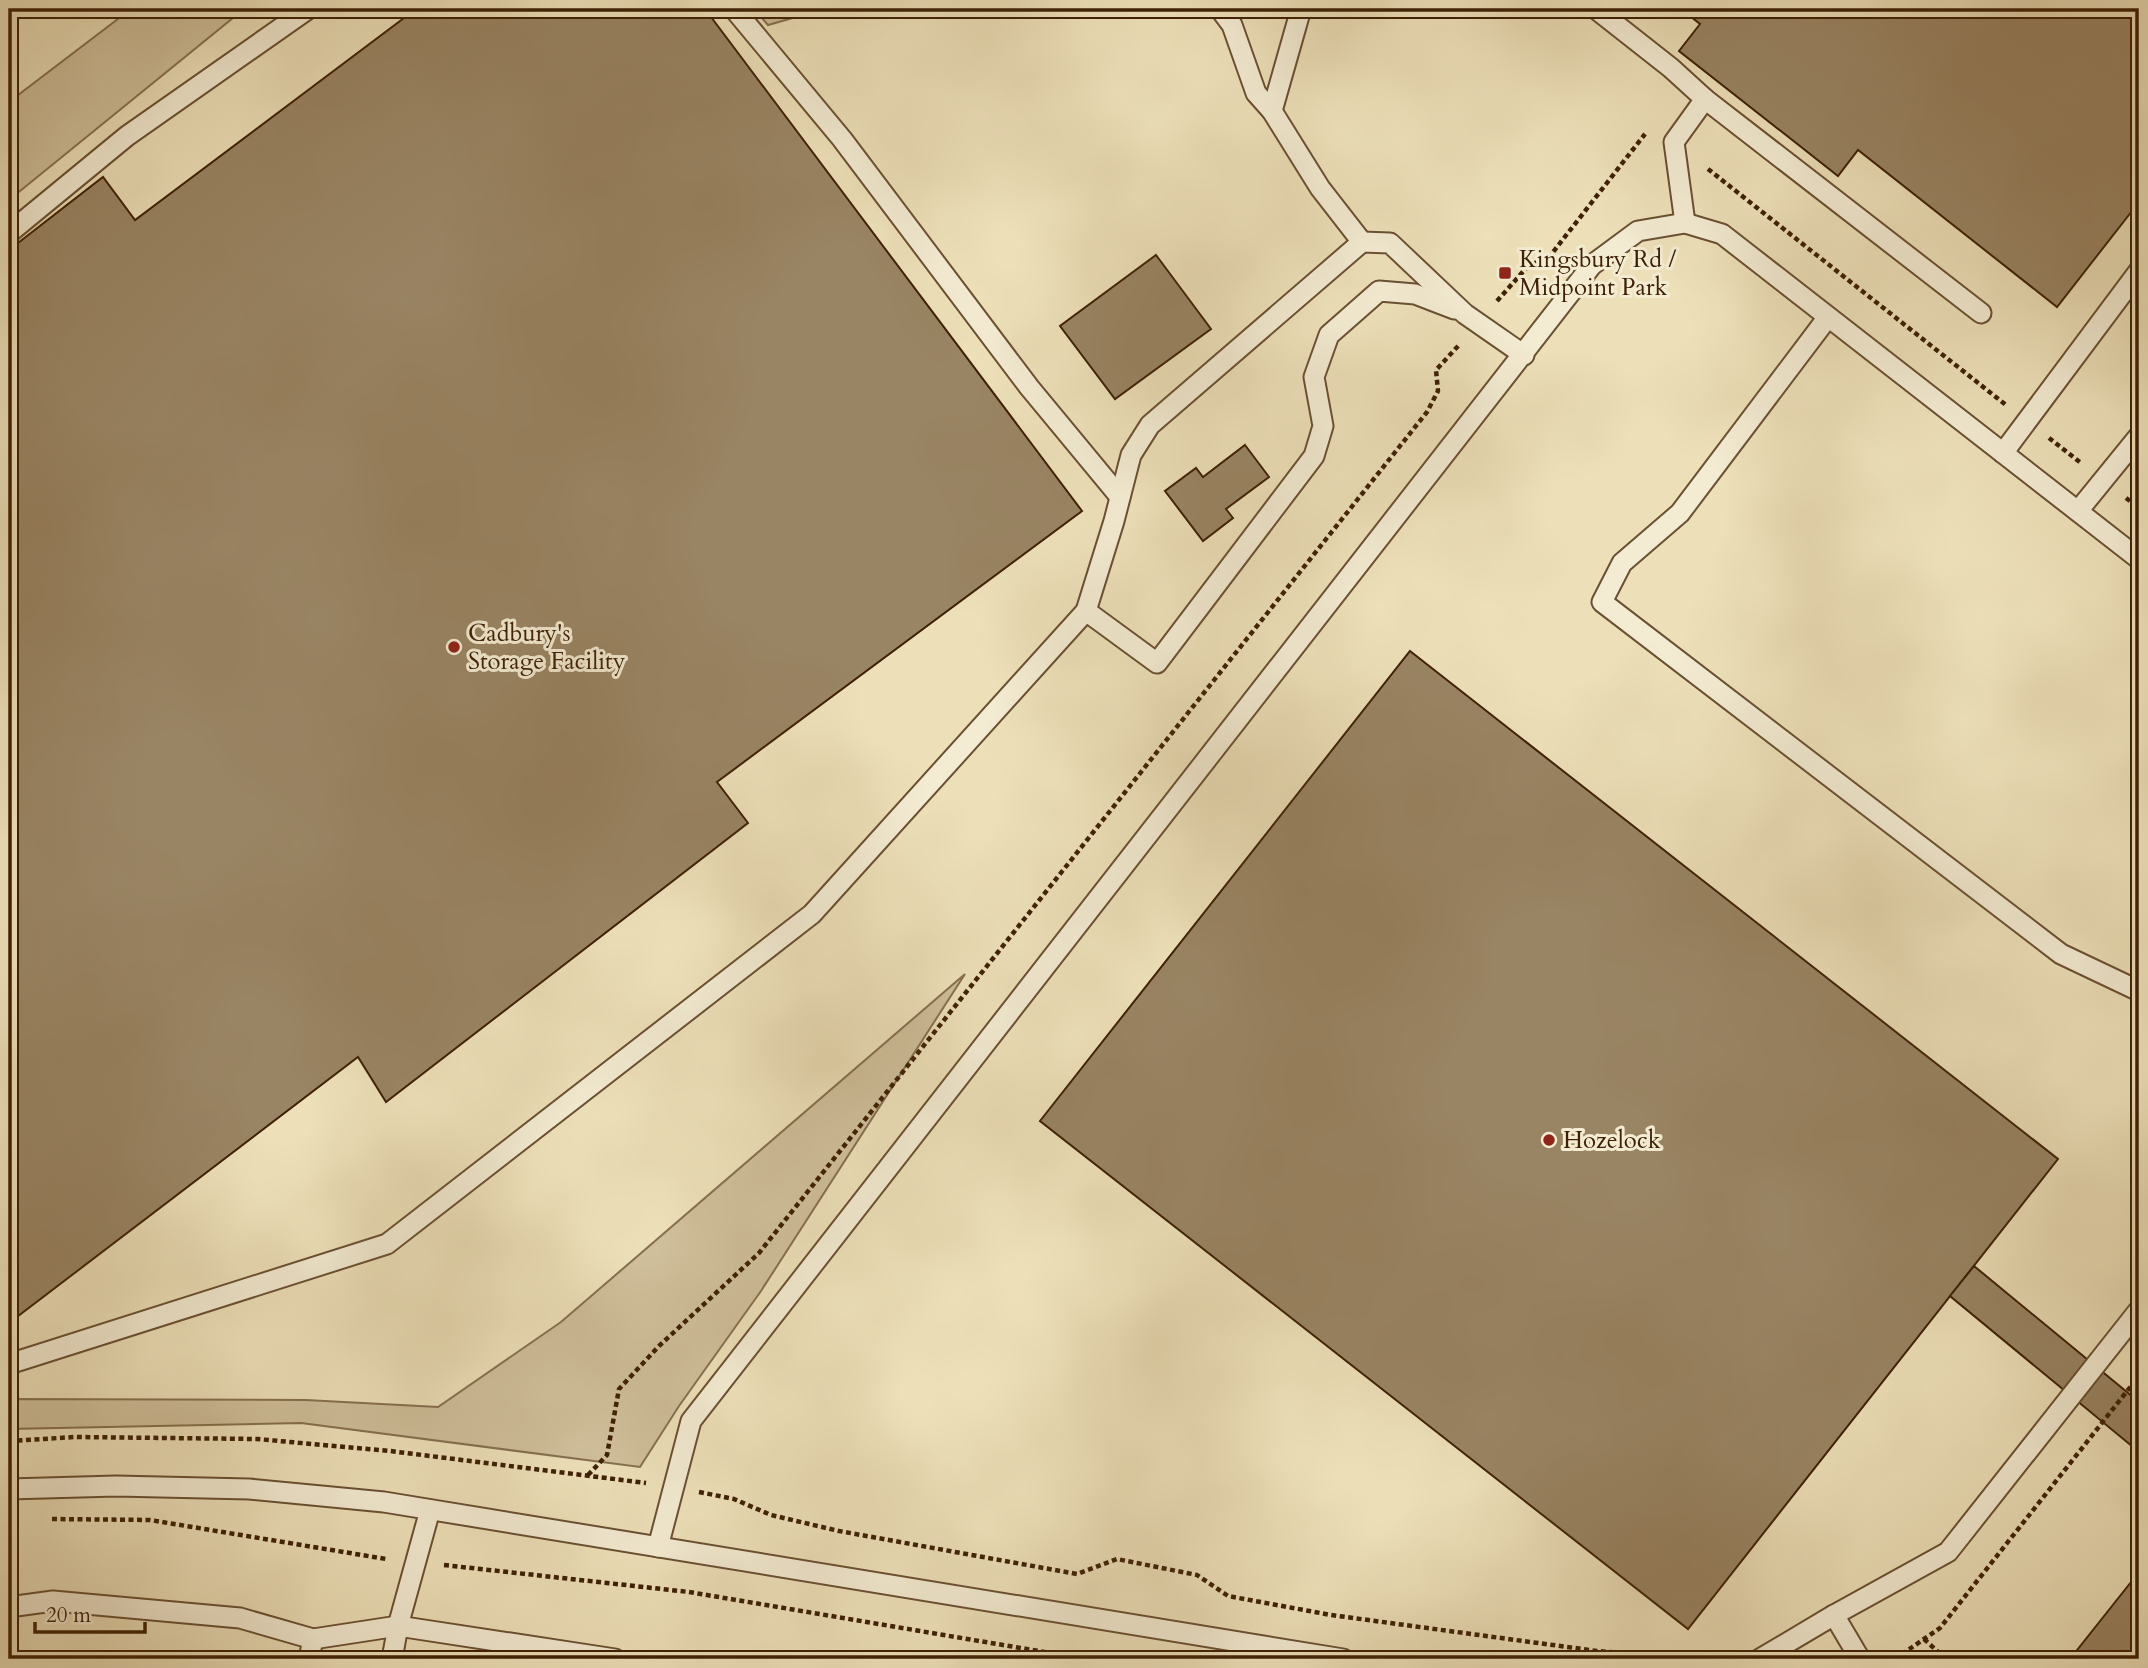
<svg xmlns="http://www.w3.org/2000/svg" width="2148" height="1668" viewBox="0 0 2148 1668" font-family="Cardo,serif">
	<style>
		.green { fill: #cfbf9a; stroke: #867050; stroke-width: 2 }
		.building { fill: #998463; stroke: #3e2005; stroke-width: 2 }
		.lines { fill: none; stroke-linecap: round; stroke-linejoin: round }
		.service-casing { stroke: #6a5032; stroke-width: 23 }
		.path { stroke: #3e2005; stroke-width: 4.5; stroke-dasharray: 5 3.5; stroke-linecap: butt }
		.service { stroke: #f3ebd2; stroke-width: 19 }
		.poi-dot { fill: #8f2418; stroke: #f3ebd2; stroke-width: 2.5 }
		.labels { text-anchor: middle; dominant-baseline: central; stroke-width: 6; stroke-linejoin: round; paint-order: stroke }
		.poi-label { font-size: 24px; fill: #3e2005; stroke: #f3ebd2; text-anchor: start }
	</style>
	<rect width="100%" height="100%" fill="#ede0b9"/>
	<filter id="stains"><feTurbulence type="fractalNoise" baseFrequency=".00286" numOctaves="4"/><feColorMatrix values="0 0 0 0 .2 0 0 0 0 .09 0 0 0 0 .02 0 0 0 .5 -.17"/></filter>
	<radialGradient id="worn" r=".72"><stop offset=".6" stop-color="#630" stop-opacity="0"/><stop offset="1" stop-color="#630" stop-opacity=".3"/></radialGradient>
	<!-- green -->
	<g class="green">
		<polygon points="131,9 244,9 9,200 9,102"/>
		<polygon points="754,9 824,9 768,25"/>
		<polygon points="965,974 761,1291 679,1406 640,1467 301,1423 9,1429 9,1399 306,1400 438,1407 561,1322"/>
	</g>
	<!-- building -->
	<g class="building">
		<polygon points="416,9 705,9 1082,511 717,782 748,823 386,1102 358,1057 9,1323 9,250 103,177 135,220"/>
		<polygon points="1681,9 2139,9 2139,202 2057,307 1858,150 1838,176 1679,51 1700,24"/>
		<polygon points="1156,255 1211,329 1115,399 1060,326"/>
		<polygon points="1245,445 1269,477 1226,509 1233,518 1203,541 1165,491 1196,468 1203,477"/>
		<polygon points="1410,651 2058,1159 1688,1629 1040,1121"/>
		<polygon points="1974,1266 2139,1402 2139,1452 1950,1296"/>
		<polygon points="2139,1572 2139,1659 2070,1659"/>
	</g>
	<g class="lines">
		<defs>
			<g id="service">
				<polyline points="734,9 842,139 1029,387 1120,497"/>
				<polyline points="1220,9 1232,25 1256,93 1272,111 1320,188 1362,242"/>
				<polyline points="1596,9 1671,68 1705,99 1674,142 1685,223"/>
				<polyline points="1705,99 1981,313"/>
				<polyline points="1272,111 1301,9"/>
				<polyline points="9,233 127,136 308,9"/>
				<polyline points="1828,317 1680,513 1622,563 1602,602 2061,954 2139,991"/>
				<polyline points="2003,453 2139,271"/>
				<polyline points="2078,511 2139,436"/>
				<polyline points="1086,611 1157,663 1314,456 1323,426 1314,377 1329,335 1379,291 1415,294 1454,309"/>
				<polyline points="9,1364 387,1244 812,914 1086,611 1114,521 1131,455 1150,425 1362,242 1390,243 1465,314 1524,355"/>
				<polyline points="9,1489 116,1486 249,1489 384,1502 1343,1659"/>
				<polyline points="658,1547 691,1421 1592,265 1638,231 1685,223 1722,234 2139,559"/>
				<polyline points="9,1607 53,1601 240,1618 313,1639 398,1626 615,1659"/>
				<polyline points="1834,1615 1860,1659"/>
				<polyline points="309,1659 313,1639"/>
				<polyline points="392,1659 398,1626 430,1510"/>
				<polyline points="1760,1659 1834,1615 1948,1552 2139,1310"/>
			</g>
		</defs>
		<!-- service casing -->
		<use href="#service" class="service-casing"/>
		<!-- path -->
		<g class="path">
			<polyline points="1708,169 2006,405"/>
			<polyline points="1497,301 1528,266 1550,256 1645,134"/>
			<polyline points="2049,438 2081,463"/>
			<polyline points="2126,498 2139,508"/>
			<polyline points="9,1441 75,1437 257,1439 390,1451 646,1483"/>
			<polyline points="588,1475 607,1455 619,1389 659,1346 759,1253 1427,412 1438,391 1436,370 1459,345"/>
			<polyline points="699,1492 734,1499 771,1515 839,1531 1077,1574 1117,1559 1197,1575 1228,1596 1331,1615 1597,1651 1636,1654 1640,1659"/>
			<polyline points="52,1519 150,1520 386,1559"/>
			<polyline points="444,1565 689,1592 1086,1659"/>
			<polyline points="1924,1639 1946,1659"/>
			<polyline points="1895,1659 1940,1628 2139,1376"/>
		</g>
		<!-- service -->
		<use href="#service" class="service"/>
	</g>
	<!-- markers -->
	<g class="poi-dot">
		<rect x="1498" y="266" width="14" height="14" rx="3.5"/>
		<circle cx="454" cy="647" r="7"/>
		<circle cx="1549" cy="1140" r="7"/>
	</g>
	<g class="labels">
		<!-- poi labels -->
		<g class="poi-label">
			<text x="1519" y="259">Kingsbury Rd /<tspan x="1519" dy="28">Midpoint Park</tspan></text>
			<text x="468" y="633">Cadbury's<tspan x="468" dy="28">Storage Facility</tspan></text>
			<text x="1563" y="1140">Hozelock</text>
		</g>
	</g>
	<!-- margin -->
	<rect width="2148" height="1668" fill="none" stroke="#ede0b9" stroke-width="35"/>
	<rect x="10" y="10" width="2127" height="1647" fill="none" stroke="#3e2005" stroke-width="3.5"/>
	<rect x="18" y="18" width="2113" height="1633" fill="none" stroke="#3e2005" stroke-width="2"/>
	<!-- scale -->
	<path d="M35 1622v10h110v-10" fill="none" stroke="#3e2005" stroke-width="3.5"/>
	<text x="46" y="1622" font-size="21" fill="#3e2005" stroke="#f3ebd2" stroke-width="5" paint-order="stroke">20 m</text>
	<rect width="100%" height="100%" filter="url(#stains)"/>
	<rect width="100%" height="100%" fill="url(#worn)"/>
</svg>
